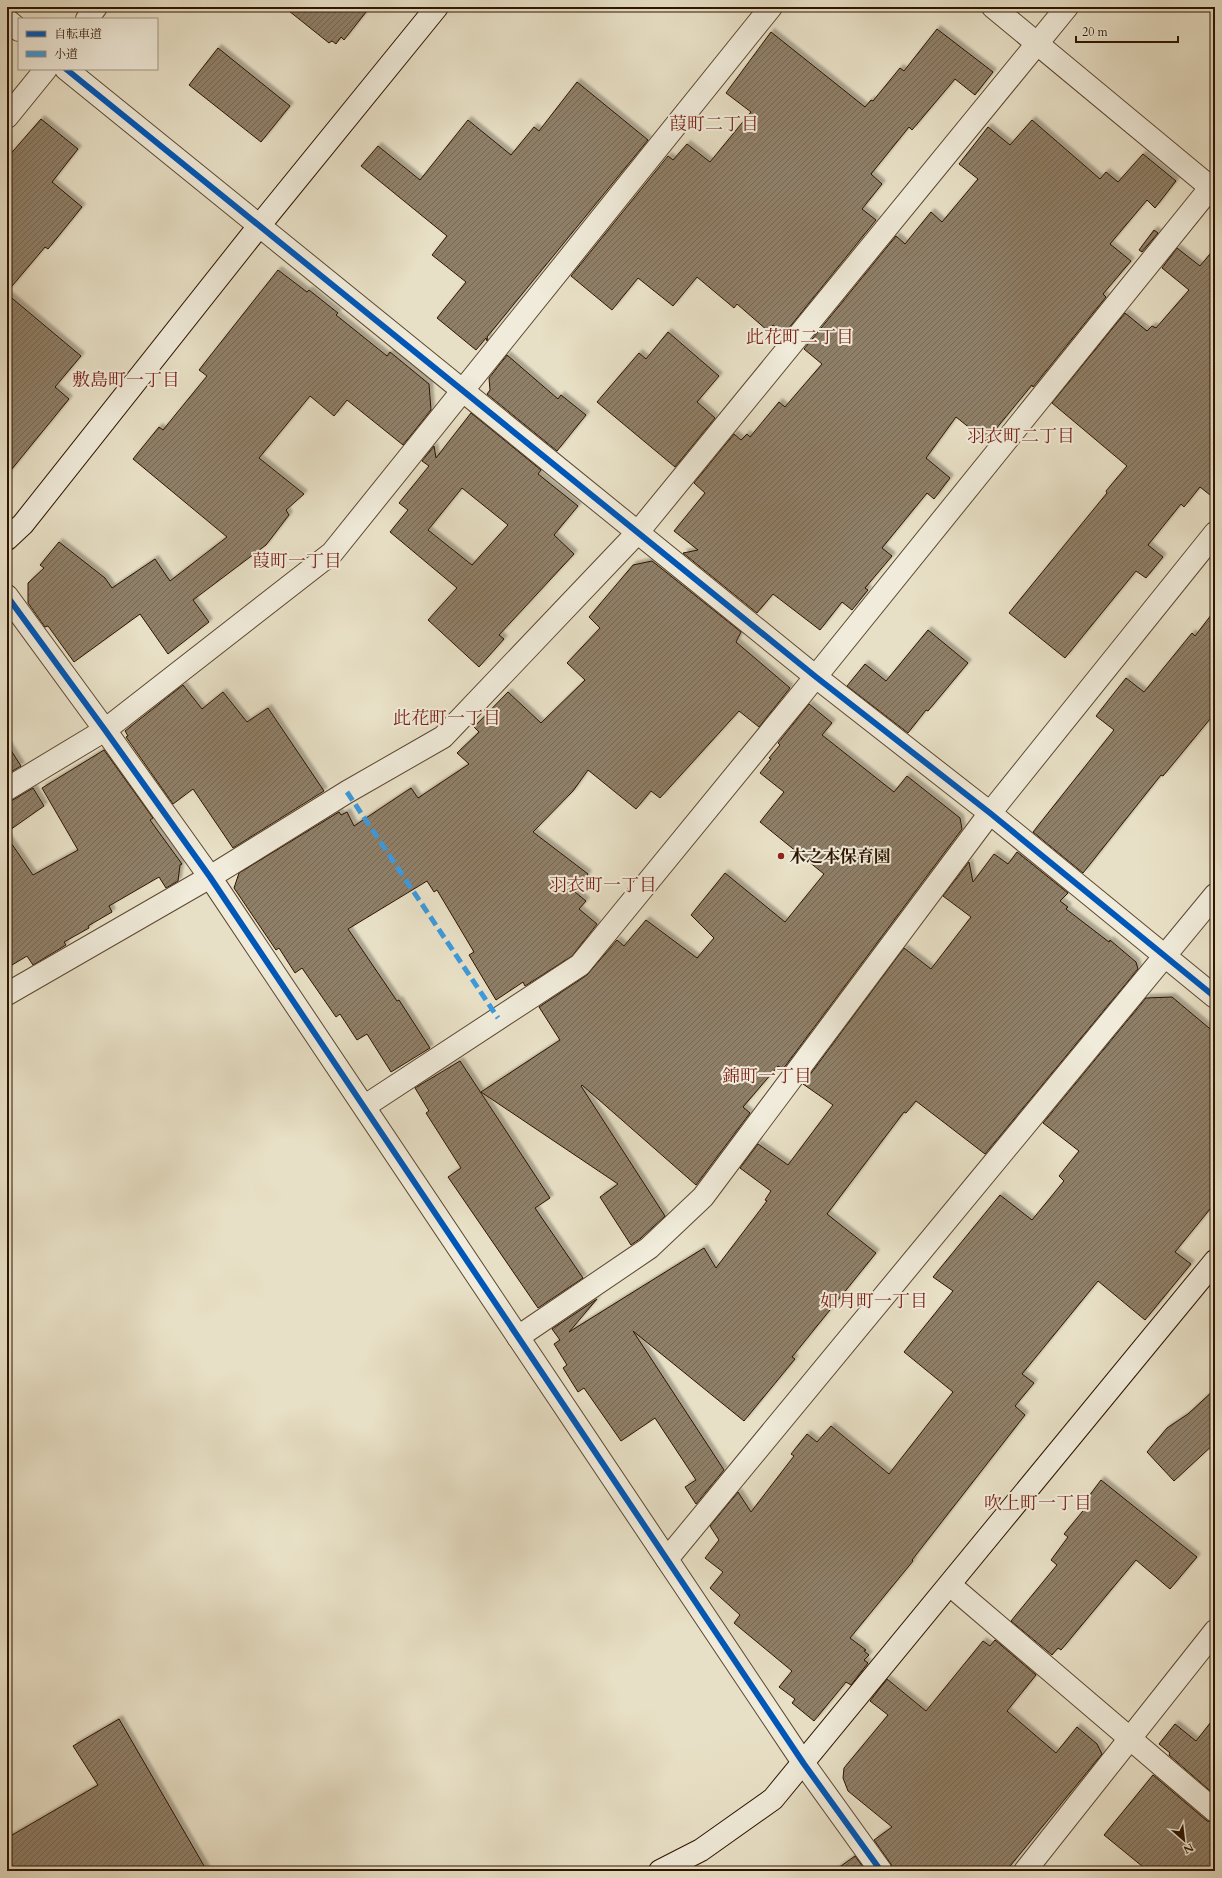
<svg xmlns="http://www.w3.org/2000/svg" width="1222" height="1878" viewBox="0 0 1222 1878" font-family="Cardo,'Noto Serif JP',serif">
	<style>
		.building { fill: url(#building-hatch); stroke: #2e1500; fill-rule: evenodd; filter: url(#shadow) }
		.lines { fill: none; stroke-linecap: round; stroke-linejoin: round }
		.street-casing { stroke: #5c4832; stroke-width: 24 }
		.secondary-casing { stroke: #2e1500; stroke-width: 24 }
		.street { stroke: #f0ebda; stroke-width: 22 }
		.secondary { stroke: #f0ebda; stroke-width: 22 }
		.quiet { stroke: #3d9adc; stroke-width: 5; stroke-dasharray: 10 5; stroke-linecap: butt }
		.cycleway-casing { stroke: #f0ebda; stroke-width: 8 }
		.cycleway { stroke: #0057b8; stroke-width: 6 }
		.poi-dot { fill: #8f2418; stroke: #f0ebda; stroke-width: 1.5 }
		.labels { text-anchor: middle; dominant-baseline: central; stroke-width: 4; stroke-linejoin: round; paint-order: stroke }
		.poi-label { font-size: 17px; font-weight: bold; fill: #2e1500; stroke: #f0ebda; text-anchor: start }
		.neighbourhood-label { font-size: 18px; fill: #7a1f14; stroke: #f0ebda }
	</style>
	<defs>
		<pattern id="building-hatch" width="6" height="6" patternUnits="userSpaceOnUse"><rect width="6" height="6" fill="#8f7f67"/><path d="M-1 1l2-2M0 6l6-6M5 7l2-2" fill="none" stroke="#756752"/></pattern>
		<filter id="shadow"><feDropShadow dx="3.5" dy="-3.5" stdDeviation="1" flood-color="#0004"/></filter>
	</defs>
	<rect width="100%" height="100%" fill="#e8e0c6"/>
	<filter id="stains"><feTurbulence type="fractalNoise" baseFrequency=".005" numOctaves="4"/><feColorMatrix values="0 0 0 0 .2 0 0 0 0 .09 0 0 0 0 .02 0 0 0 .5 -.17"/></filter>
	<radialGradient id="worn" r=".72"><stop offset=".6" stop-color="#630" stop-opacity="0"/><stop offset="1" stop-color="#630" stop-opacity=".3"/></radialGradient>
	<!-- building -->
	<g class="building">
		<polygon points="284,7 370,7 344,40 341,37 336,44 332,41 329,43"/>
		<polygon points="937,29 993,72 975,95 955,79 912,130 909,127 871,174 882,184 862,209 876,220 784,334 773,325 768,331 737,304 734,308 697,277 673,306 638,278 612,310 571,276 668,156 673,160 687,144 710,162 751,112 726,93 771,32 865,107 871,100 873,101 900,68 904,71"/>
		<polygon points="218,48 290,106 261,142 189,85"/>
		<polygon points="577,82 648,140 487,337 488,339 487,341 486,338 476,350 437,318 466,282 432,255 447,236 361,166 378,146 420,180 468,120 511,155 534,127 539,131"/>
		<polygon points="41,119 78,149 52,182 82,207 48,249 45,247 7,292 7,158"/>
		<polygon points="1032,120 1100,179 1106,172 1118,182 1143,154 1176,181 1155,208 1147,200 1110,244 1131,261 1103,294 1106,297 1033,387 1032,385 986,441 956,417 926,458 950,478 934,499 927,493 882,548 892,556 865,588 868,590 852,610 842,602 820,630 773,594 757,613 683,553 698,550 674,531 705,493 694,483 734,434 741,440 747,434 750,437 779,402 785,407 822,364 804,349 896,236 905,244 931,212 942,222 978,179 959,164 988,127 1010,145"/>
		<polygon points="1154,230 1158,233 1142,252 1139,250"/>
		<polygon points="1177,248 1200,266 1215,248 1215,499 1200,487 1184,507 1181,504 1148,545 1163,557 1146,578 1136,571 1065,658 1009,613 1107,493 1106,491 1127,466 1052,403 1125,313 1147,331 1152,326 1156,328 1189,290 1162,268"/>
		<polygon points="278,270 307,292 309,290 338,313 336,315 387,356 390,352 429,384 431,410 403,445 347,400 334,416 310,396 259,458 304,494 286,510 289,515 266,545 193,600 209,622 168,654 140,614 74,662 48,626 45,627 28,603 28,583 44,568 40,565 59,542 105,578 112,588 155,559 170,581 227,537 133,459 159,427 163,430 207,376 199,370"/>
		<polygon points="7,294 81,356 55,387 69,399 7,475"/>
		<polygon points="668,332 719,376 697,402 715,418 675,467 597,402 639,353 646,359"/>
		<polygon points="507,355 558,399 561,395 586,415 557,451 487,394 490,390 489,378"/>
		<path d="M471,413L541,470L538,474L578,506L554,535L574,554L499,635L504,639L479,667L428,620L457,588L390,532L408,510L399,503L429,466L422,461L434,446L436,458ZM462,488L508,525L472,565L428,530Z"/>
		<polygon points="652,561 741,632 736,642 790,688 759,727 739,711 660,798 651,791 636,809 588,770 573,791 533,832 588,874 575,892 586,901 579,909 597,924 572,956 525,986 523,982 496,1000 469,955 474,952 437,890 434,892 427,881 348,929 397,1001 399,1000 430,1048 391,1072 367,1034 357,1040 340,1014 336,1017 302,968 295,973 279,948 276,950 234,888 239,873 339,812 341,815 347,812 354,826 411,788 418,798 469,764 457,753 479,732 474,727 508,692 541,723 585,680 567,663 600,628 589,617 633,565"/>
		<polygon points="1215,610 1215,713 1163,776 1161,775 1083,873 1033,832 1114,730 1096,716 1126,678 1144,692 1192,633 1195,636"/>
		<polygon points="928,630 968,663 928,711 926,710 908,733 847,686 865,664 886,681"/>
		<polygon points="183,685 202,709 223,692 247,722 268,708 324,791 233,848 193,789 173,804 126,737 128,736 125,731"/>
		<polygon points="809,704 832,723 822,735 894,792 907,776 960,818 962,829 783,1069 778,1066 743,1107 750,1113 696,1185 582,1085 581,1086 665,1216 641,1238 631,1245 600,1197 618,1184 481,1092 560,1040 539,1007 587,975 617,940 624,946 646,920 697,958 714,938 691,915 725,873 785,922 824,874 760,822 784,792 760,773 771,759 769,758 780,745 778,743"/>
		<polygon points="7,744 21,766 7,774"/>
		<polygon points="104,750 153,818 150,820 182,864 180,865 178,881 166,888 159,877 109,906 112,912 88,926 89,928 64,942 66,945 33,965 27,956 7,968 7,837 33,875 78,850 42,788"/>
		<polygon points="33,788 44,806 7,832 7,801 13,800"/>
		<polygon points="1017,852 1068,893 1060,901 1068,907 1066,909 1109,942 1110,940 1136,962 1138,969 985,1154 916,1101 906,1113 904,1112 827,1214 876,1253 792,1357 795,1359 744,1421 633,1331 724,1470 696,1504 685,1487 696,1480 655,1418 621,1441 584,1388 578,1392 563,1368 567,1365 554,1344 560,1340 552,1329 597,1299 569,1332 704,1248 716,1268 767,1201 765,1200 771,1191 740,1168 758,1144 788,1165 833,1105 803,1084 904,948 931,969 971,917 943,896 969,862 973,882 994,854 1008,864"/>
		<polygon points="1172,997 1215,1033 1215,1203 1175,1252 1191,1264 1145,1320 1098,1281 1022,1374 1034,1383 1015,1406 1025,1415 912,1560 913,1561 850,1638 866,1650 864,1651 869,1655 864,1660 868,1663 851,1685 846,1682 814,1721 792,1703 795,1699 779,1687 792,1671 734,1623 740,1615 710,1588 723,1572 705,1558 719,1540 710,1526 738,1492 751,1512 794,1456 791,1454 807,1434 817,1442 831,1426 889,1474 953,1392 904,1352 953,1291 933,1277 1000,1195 1032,1220 1064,1181 1059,1176 1079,1151 1043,1123 1146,998"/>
		<polygon points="460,1061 550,1198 535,1208 583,1278 538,1308 448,1177 461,1168 426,1113 429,1111 415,1088"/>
		<polygon points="1215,1389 1215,1443 1174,1481 1147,1452 1167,1428 1188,1414"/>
		<polygon points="1101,1480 1197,1557 1170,1589 1136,1560 1061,1650 1058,1648 1052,1655 1011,1621 1057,1565 1051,1560 1068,1537 1064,1534 1087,1506 1083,1504"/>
		<polygon points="995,1640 1036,1675 1007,1711 1056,1753 1077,1727 1097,1744 1102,1754 1006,1871 893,1871 891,1864 874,1840 892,1827 848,1791 843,1778 844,1768 888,1715 870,1701 887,1679 926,1711 983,1641 990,1646"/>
		<polygon points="1215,1717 1215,1795 1169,1755 1170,1753 1159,1744 1175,1724 1196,1741"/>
		<polygon points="119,1719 207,1871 7,1871 7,1838 98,1785 73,1746"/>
		<polygon points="1153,1775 1207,1821 1215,1823 1215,1871 1148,1871 1104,1835"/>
		<polygon points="855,1856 866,1871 834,1871"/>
	</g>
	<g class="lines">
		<defs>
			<g id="street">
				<polyline points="993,7 1215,191"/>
				<polyline points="87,19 96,7"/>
				<polyline points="7,20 19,30"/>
				<polyline points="66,69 816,677 990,813 1215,997"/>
				<polyline points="7,117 46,69"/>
				<polyline points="7,596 105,730 210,877 804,1764 881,1871"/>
				<polyline points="7,789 105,730 332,553 771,7"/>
				<polyline points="7,994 210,877 347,792 443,737 638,532 1067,7"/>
				<polyline points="365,1106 580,965 800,696 1215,182"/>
				<polyline points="518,1337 649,1248 703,1197 990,813 1215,533"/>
				<polyline points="667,1559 1215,895"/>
				<polyline points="950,1585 1215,1811"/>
				<polyline points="1025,1871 1215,1631"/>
			</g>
			<g id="secondary">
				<polyline points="7,539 23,524 259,226 437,7"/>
				<polyline points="660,1871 701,1850 773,1799 1215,1261"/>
			</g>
		</defs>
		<!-- street casing -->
		<use href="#street" class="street-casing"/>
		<!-- secondary casing -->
		<use href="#secondary" class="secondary-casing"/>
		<!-- street -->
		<use href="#street" class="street"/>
		<!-- secondary -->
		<use href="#secondary" class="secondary"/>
		<!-- quiet -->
		<polyline class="quiet" points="347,792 498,1018"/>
		<defs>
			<g id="cycleway">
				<polyline points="66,69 816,677 990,813 1215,997"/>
				<polyline points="7,596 105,730 210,877 804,1764 881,1871"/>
			</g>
		</defs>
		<!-- cycleway casing -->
		<use href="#cycleway" class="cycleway-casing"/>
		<!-- cycleway -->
		<use href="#cycleway" class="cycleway"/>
	</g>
	<!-- markers -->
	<circle class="poi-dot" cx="781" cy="856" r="4"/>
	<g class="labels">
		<!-- poi labels -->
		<g class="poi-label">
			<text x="789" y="856">木之本保育園</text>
		</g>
		<!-- neighbourhood labels -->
		<g class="neighbourhood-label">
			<text x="714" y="124">葭町二丁目</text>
			<text x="800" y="337">此花町二丁目</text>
			<text x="126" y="380">敷島町一丁目</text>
			<text x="1021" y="436">羽衣町二丁目</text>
			<text x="297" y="561">葭町一丁目</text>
			<text x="447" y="718">此花町一丁目</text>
			<text x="603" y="885">羽衣町一丁目</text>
			<text x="767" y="1076">錦町一丁目</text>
			<text x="874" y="1301">如月町一丁目</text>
			<text x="1038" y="1503">吹上町一丁目</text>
		</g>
	</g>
	<!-- margin -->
	<rect width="1222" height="1878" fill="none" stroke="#e8e0c6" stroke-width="24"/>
	<rect x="8" y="8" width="1206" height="1862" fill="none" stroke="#2e1500" stroke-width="2"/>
	<rect x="12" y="12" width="1198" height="1854" fill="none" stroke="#2e1500"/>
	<!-- legend -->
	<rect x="18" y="18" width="140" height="52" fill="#f0ebda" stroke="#a29583"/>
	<rect x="26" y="31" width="20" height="6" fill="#0057b8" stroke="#a29583"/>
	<text x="54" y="38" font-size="12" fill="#2e1500">自転車道</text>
	<rect x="26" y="51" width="20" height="6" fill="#3d9adc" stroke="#a29583"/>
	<text x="54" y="58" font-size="12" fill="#2e1500">小道</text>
	<!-- north arrow -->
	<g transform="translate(1184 1840) rotate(152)" stroke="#f0ebda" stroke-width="3" paint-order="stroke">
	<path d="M0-3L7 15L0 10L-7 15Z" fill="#2e1500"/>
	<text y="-6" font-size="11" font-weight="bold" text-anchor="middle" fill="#2e1500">N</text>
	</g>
	<!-- scale -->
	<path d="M1076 36v6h102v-6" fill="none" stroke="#2e1500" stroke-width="2"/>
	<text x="1082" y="36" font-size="12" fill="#2e1500" stroke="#f0ebda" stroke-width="3" paint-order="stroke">20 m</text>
	<rect width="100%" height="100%" filter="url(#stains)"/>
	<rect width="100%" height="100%" fill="url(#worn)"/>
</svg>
